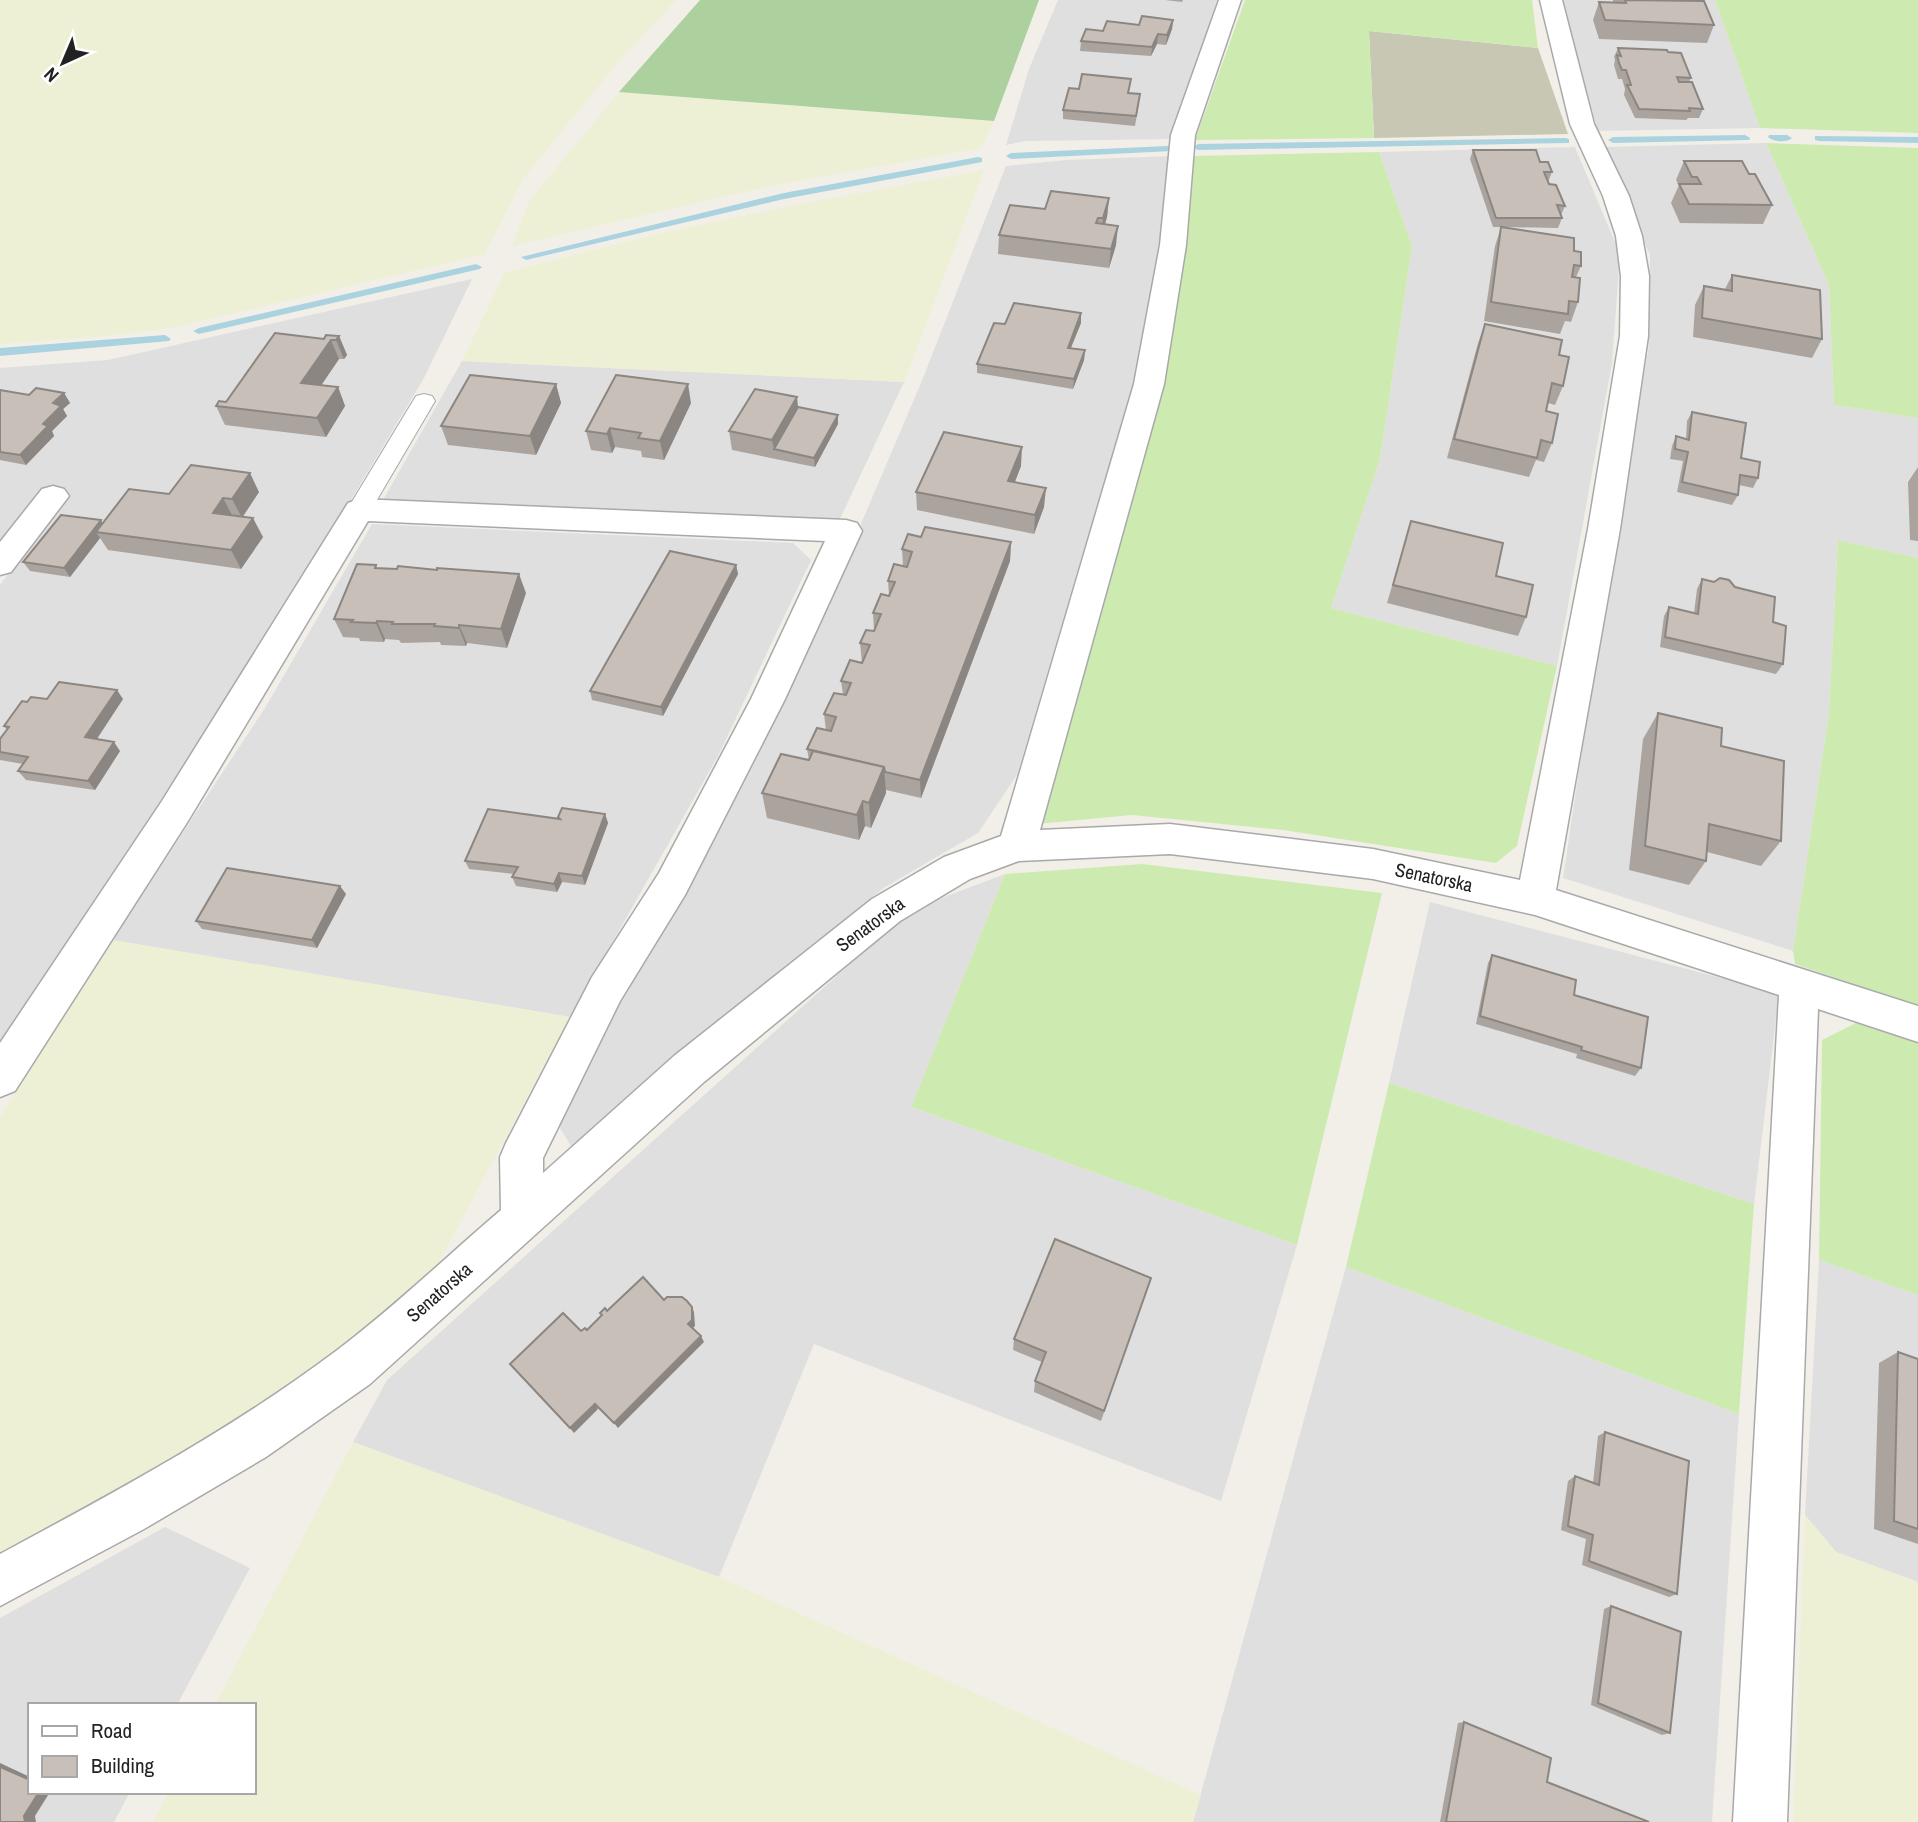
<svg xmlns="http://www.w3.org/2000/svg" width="1918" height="1822" viewBox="0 0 1918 1822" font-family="'Archivo Narrow',sans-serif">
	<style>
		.residential { fill: #e0dfdf }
		.construction { fill: #c7c7b4 }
		.farmland { fill: #eef0d5 }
		.grass { fill: #cdebb0 }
		.forest { fill: #add19e }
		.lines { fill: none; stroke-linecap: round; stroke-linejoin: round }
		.stream { fill: #aad3df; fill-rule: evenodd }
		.service-casing { stroke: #a9a9a9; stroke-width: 2 }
		.minor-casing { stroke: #a9a9a9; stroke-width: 3 }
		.service { fill: #fff; fill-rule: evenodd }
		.minor { fill: #fff; fill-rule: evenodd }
		.wall { fill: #aba49e }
		.shaded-wall { fill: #8b8681 }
		.building { fill: #c7bfb8; stroke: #8b8681; stroke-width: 2 }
		.labels { text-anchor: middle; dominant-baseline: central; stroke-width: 5; stroke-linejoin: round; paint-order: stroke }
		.street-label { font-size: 19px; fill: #222; stroke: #fff }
	</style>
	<rect width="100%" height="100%" fill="#f2efe9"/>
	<!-- residential -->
	<g class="residential">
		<polygon points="1058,0 1217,0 1174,139 1025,141 1006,145 1029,69"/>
		<polygon points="1559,0 1715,0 1760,128 1598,131"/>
		<polygon points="1766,143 1829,285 1834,405 1918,418 1918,558 1838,540 1829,713 1793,951 1563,878 1596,658 1649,345 1650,255 1603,147"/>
		<polygon points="1575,147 1620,254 1612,363 1557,666 1331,608 1380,459 1412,246 1379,152"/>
		<polygon points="1172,156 1158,289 1127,417 1080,562 1017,775 978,833 885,887 788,963 574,1151 555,1120 735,796 791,688 921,383 1006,166 1066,160"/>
		<polygon points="472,279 424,378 279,620 153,818 0,1044 0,585 63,498 0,545 0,368 108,360"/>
		<polygon points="462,361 904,382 839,521 383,500"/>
		<polygon points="372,524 793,543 811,560 718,756 570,1017 112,940 265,708"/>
		<polygon points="1005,874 911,1107 1297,1245 1221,1501 814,1344 719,1577 353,1442 387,1380 910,910"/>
		<polygon points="1430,902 1779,993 1754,1204 1389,1083"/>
		<polygon points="1819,1260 1918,1295 1918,1582 1836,1552 1805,1515"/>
		<polygon points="1346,1267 1739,1414 1712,1822 1193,1822"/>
		<polygon points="165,1527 250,1568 177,1705 30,1705 30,1792 130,1792 114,1822 0,1822 0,1618"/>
	</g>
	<!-- construction -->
	<polygon class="construction" points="1369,31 1538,48 1568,134 1374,138"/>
	<!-- farmland -->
	<g class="farmland">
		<polygon points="0,0 676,0 619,61 523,179 485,254 172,328 96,337 0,344"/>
		<polygon points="619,92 994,121 981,148 771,186 512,246 529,201"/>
		<polygon points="984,170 904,382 462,361 505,272 649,236 795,205"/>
		<polygon points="112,940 570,1017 439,1262 386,1314 329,1360 237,1419 0,1557 0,1117"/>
		<polygon points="353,1442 719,1577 1201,1795 1193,1822 153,1822 169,1792 254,1792 254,1705 215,1705"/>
		<polygon points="1805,1515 1836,1552 1918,1582 1918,1822 1793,1822"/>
	</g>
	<!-- grass -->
	<g class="grass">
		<polygon points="1245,0 1532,0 1538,48 1369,31 1374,138 1195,140"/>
		<polygon points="1715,0 1918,0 1918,133 1760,128"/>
		<polygon points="1766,143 1918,148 1918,418 1834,405 1829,285"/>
		<polygon points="1379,152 1412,246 1380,459 1331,608 1557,666 1517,846 1496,863 1283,830 1132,815 1037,824 1148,419 1180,290 1193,156"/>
		<polygon points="1838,540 1918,558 1918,1006 1795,964 1793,951 1829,713"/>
		<polygon points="1142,864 1382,893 1297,1245 911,1107 1005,874"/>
		<polygon points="1856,1023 1918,1043 1918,1295 1819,1260 1822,1040"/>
		<polygon points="1389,1083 1754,1204 1739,1414 1346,1267"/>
	</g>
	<!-- forest -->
	<polygon class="forest" points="700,0 1039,0 994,121 619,92"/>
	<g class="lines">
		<!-- stream -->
		<g class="stream">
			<polygon points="1745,135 1750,138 1749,140 1613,143 1608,140 1613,137"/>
			<path d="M1769,135H1787L1792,138C1787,143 1773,142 1768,137Z"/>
			<polygon points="1815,136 1918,137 1918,143 1819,141 1815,140"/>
			<polygon points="1565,138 1569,139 1569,143 1198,150 1193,147 1198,144"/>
			<polygon points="1168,146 1173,149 1172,151 1011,159 1006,156 1011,153"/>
			<polygon points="978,157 982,158 982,162 784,199 526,260 521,257 784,193"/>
			<polygon points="476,264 482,267 480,269 199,334 193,331 199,328"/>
			<polygon points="165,335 171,339 169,341 0,356 0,348"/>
		</g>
		<defs>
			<polygon id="service" points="424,394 432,396 435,401 371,510 368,516 359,518 350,516 347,510 416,396"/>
			<g id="minor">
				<path d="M1219,0H1241L1195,135L1186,245L1164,384L1040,830L1170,824L1373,849L1520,880L1588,529L1620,336L1621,276L1616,236L1603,196L1570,124L1540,0H1562L1594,124L1629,196L1642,236L1649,276L1648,336L1620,529L1556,890L1918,1006V1042L1818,1009L1787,1822H1733L1779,995L1535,915L1373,879L1170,854L1019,861L970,879L900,921L704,1082L370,1384L266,1457L144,1529L0,1606V1554C115,1492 231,1430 336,1351C393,1308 446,1257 501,1210L500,1157L506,1143L592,977L659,873L751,699L825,541L368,521L188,821L15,1091L0,1097V1043L162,801L348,503L359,499L846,520L857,523L862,531L785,699L685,895L620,1001L543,1158V1173L674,1056L872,899L944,857L1001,836L1134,384L1160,245L1171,135Z"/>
				<polygon points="53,486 64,489 69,496 11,572 0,575 0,542 42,489"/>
			</g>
		</defs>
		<!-- service casing -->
		<use href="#service" class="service-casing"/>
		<!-- minor casing -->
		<use href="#minor" class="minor-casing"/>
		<!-- service -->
		<use href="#service" class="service"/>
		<!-- minor -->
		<use href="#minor" class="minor"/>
	</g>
	<!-- wall -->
	<g class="wall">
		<polygon points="1165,0 1183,0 1182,2"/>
		<polygon points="1613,0 1685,0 1714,25 1707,43 1599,39 1593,20 1599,2 1613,3"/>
		<polygon points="1173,20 1172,29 1166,45 1157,44 1151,56 1080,51 1081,41 1103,31"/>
		<polygon points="1618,48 1668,52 1691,78 1689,82 1703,109 1699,118 1688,118 1686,120 1635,118 1624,95 1625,89 1622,79 1618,79 1614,65 1615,60 1614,57"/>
		<polygon points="1129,93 1139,103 1135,126 1063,119 1063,110"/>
		<polygon points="1473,150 1540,162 1552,172 1548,182 1549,184 1565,206 1561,215 1562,218 1558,228 1505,227 1574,251 1581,266 1576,277 1578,302 1571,322 1565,321 1560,334 1484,321 1495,246 1501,227 1493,227 1470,159"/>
		<polygon points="1684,161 1749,174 1772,205 1763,224 1680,223 1671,203 1679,185 1676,180"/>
		<polygon points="1109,198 1107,217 1105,225 1116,245 1109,268 998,254 999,235 1045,209"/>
		<polygon points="1732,275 1822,339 1812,358 1693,337 1695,305 1704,286 1725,289"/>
		<polygon points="1081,323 1071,348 1085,350 1084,360 1073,389 977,373 977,364 1005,324"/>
		<polygon points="1485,324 1559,355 1563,386 1555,405 1548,403 1546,411 1552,443 1544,462 1536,460 1529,477 1447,458 1478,343"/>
		<polygon points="339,336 347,355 344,359 339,359 321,385 338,387 345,406 326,437 225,425 216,406 226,402 324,339"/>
		<polygon points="556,384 561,403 536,455 448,445 441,426"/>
		<polygon points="0,390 29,395 64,393 70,403 63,409 67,416 52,431 54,436 26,465 0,460"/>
		<polygon points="691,403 664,460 642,457 641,451 615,447 612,453 591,450 586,431"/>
		<polygon points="798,407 838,424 815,467 732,450 729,431"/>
		<polygon points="1692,412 1741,458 1758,478 1753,488 1739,485 1738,495 1732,505 1677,492 1683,461 1670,459 1672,446 1676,436 1686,439 1687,421"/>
		<polygon points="1021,466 1015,482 1044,507 1034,534 917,510 916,492"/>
		<polygon points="1918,467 1918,541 1910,540 1908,482"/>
		<polygon points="259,492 242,517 263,537 241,569 108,550 100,538 70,577 30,571 23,562 103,524 169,494"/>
		<polygon points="1411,521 1496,576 1526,617 1518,636 1387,603"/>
		<polygon points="921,537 1011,542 1010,561 921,798 886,790 886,793 871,828 865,826 859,840 767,818 762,793 809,760 807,749 826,730 824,714 843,694 841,681 862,663 860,643 874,631 873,613 889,596 888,581 903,566 902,549"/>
		<polygon points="376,565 377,568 526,593 507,648 467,643 466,646 441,645 440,642 401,643 399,640 385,639 384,642 360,641 359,638 343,637 334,619"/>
		<polygon points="736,565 738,574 663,716 592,700 590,691"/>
		<polygon points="1702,579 1735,587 1773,622 1783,664 1776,674 1660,647 1664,616 1669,607 1694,613 1697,589"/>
		<polygon points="47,699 123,699 97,739 120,751 95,790 26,780 18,771 23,764 0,760 0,739 7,730 4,726 27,702"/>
		<polygon points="1658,713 1721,746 1781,841 1761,866 1707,852 1706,861 1689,885 1629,870 1643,739"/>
		<polygon points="605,814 608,823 585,885 562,882 557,892 516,886 512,877 514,874 469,869 465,861 559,819 558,817"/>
		<polygon points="346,894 317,948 202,929 196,921"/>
		<polygon points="1492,955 1574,995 1641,1068 1635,1076 1576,1058 1577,1054 1476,1024 1488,963"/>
		<polygon points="1147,1290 1101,1421 1034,1392 1035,1381 1042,1362 1013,1350 1014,1339"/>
		<polygon points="1898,1352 1918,1359 1918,1544 1874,1529 1879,1363"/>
		<polygon points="1605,1432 1677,1594 1669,1597 1582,1565 1586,1539 1561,1530 1568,1481 1575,1476 1593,1483 1598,1436"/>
		<polygon points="1611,1606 1670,1733 1662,1735 1591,1705 1604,1609"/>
		<polygon points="1464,1722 1547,1782 1649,1822 1440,1822 1458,1723"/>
	</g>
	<!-- shaded-wall -->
	<g class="shaded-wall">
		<polygon points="1173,20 1172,29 1166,45 1167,35"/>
		<polygon points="1158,34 1157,44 1151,56 1152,47"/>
		<polygon points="1109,198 1107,217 1101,237 1103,218"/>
		<polygon points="1118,226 1116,245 1109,268 1111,249"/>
		<polygon points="1081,313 1081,323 1067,357 1068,348"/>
		<polygon points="339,336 347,355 344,359 336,340"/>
		<polygon points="331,340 339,359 310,402 301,383"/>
		<polygon points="1085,350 1084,360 1073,389 1074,379"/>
		<polygon points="556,384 561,403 536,455 530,436"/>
		<polygon points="688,384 691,403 664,460 660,441"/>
		<polygon points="338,387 345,406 326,437 317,418"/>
		<polygon points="64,393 70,403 63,409 67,416 52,431 54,436 26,465 20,455 43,424 53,403"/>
		<polygon points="797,397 799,416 774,449 772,440"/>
		<polygon points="838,415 838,424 815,467 814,458"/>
		<polygon points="610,428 615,447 612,453 607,434"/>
		<polygon points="1022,447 1021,466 1008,499 1008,481"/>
		<polygon points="250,473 259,492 242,518 232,499"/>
		<polygon points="1046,488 1044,507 1034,534 1035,515"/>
		<polygon points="223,498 233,517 213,513"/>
		<polygon points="253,518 263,537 241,569 231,550"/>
		<polygon points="101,520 106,530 96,532 100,538 70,577 64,568"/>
		<polygon points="1011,542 1010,561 921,798 920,780"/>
		<polygon points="736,565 738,574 663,716 661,707"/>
		<polygon points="519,574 526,593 507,648 501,629"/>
		<polygon points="377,621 385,639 384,642 376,623"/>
		<polygon points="459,625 467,643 466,646 459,628"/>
		<polygon points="117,690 123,699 92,746 85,737"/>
		<polygon points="114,742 120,751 95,790 88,781"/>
		<polygon points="884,767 886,793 871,828 869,803"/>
		<polygon points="863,801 865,826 859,840 857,815"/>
		<polygon points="605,814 608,823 585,885 582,876"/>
		<polygon points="559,873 562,882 557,892 554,884"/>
		<polygon points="340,886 346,894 317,948 312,940"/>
		<polygon points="692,1307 694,1312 695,1326 691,1330 688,1324"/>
		<polygon points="701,1336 704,1342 618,1428 614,1423"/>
		<polygon points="595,1404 598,1409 574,1433 570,1428"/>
		<polygon points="0,1763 30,1777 30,1780 0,1767"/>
		<polygon points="39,1792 50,1792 35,1816 36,1822 25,1822 24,1816"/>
	</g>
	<!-- building -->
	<g class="building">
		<polygon points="1625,0 1704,1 1714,25 1605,20 1599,2 1626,3"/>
		<polygon points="1142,16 1173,20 1167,35 1158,34 1152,47 1081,41 1086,29 1103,31 1107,21 1139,25"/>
		<polygon points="1618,48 1667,50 1668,52 1681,53 1691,78 1677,77 1679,82 1692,82 1703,109 1689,108 1690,111 1639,109 1627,85 1631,85 1626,70 1622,70 1619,63 1617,55 1621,56"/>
		<polygon points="1082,74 1131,79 1128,93 1140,94 1136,116 1063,110 1069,88 1079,89"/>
		<polygon points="1473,150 1536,150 1540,162 1548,162 1552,172 1544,172 1549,184 1556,185 1565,206 1557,205 1562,218 1496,218"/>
		<polygon points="1684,161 1742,161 1749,174 1755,174 1772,205 1689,204 1679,184 1701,184 1697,177 1692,177"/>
		<polygon points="1051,191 1109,198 1103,218 1098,218 1096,223 1118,226 1111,249 999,235 1010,205 1045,209"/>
		<polygon points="1501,227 1574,238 1574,251 1581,252 1581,266 1574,265 1572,277 1580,278 1578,302 1569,301 1568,314 1491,302"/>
		<polygon points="1732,275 1820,290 1822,339 1702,318 1704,286 1732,291"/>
		<polygon points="1014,303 1081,313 1068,348 1085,350 1074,379 977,364 994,323 1005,324"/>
		<polygon points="1485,324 1562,340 1559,355 1569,357 1563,386 1552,383 1546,411 1558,414 1552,443 1541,440 1537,458 1454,439"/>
		<polygon points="275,333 324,339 326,335 339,336 336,340 331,340 301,383 338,387 317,418 216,406 219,401 226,402"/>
		<polygon points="470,375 556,384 530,436 441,426"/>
		<polygon points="616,375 688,384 660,441 638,438 641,433 610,428 607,434 586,431"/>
		<polygon points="36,388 64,393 53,403 61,406 43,424 48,426 20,455 0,452 0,390 29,395"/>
		<polygon points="755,389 797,397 772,440 729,431"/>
		<polygon points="798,407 838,415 814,458 774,449"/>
		<polygon points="1692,412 1746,423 1741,458 1760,462 1758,478 1740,475 1738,495 1682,482 1688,452 1675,449 1676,436 1689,440"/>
		<polygon points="944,432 1022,447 1008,481 1046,488 1035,515 916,492"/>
		<polygon points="191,465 250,473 232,499 223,498 213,513 253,518 231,550 96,532 129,489 169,494"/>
		<polygon points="61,515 101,520 64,568 23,562"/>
		<polygon points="1411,521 1503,543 1496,576 1533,585 1526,617 1393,585"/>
		<polygon points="925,527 1011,542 920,780 885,772 884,767 807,749 817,728 831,731 836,717 824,714 834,693 846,695 851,683 841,681 850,660 862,663 870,645 860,643 866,630 874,631 881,614 873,613 881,594 889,596 895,582 888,581 894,564 907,567 912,552 902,549 908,534 921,537"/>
		<polygon points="670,551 736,565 661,707 590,691"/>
		<polygon points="357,564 376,565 375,568 397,569 398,566 437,570 437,568 519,574 501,629 459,625 459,628 434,626 435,624 392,624 393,622 377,621 376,623 351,622 353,620 334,619"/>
		<polygon points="1720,578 1729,580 1735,587 1775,597 1773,622 1786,626 1783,664 1665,637 1669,607 1698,614 1702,579 1714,582"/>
		<polygon points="59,682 117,690 85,737 114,742 88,781 18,771 28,757 0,752 0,739 9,727 4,726 22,701 27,702 31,697 47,699"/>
		<polygon points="1658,713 1722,728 1721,746 1784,761 1781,841 1709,824 1706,861 1645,846"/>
		<polygon points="813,751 884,767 869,803 863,801 857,815 762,793 781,754 809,760"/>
		<polygon points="562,808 605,814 582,876 559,873 554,884 512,877 518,867 465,861 488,809 560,819 558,817"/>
		<polygon points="227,868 340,886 312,940 196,921"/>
		<polygon points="1492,955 1576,980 1574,995 1648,1017 1641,1068 1581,1050 1582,1047 1480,1016"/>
		<polygon points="1055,1239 1151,1278 1104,1411 1035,1381 1046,1352 1014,1339"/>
		<polygon points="643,1277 664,1300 667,1297 682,1297 687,1301 692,1307 692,1320 688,1324 701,1336 614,1423 595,1404 570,1428 510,1364 563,1313 581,1331 585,1328 587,1330 602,1315 600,1313 605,1308 607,1311"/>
		<polygon points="1898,1352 1918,1359 1918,1529 1894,1521"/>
		<polygon points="1605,1432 1689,1461 1677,1594 1589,1561 1593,1535 1568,1526 1575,1476 1599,1485"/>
		<polygon points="1611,1606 1681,1632 1670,1733 1598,1703"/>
		<polygon points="1464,1722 1551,1758 1547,1782 1649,1822 1446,1822"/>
		<polygon points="0,1767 30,1780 30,1792 39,1792 24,1816 25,1822 0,1822"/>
	</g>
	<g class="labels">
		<!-- street labels -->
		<g class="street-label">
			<text transform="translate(1434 877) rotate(12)">Senatorska</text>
			<text transform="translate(870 924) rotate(-36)">Senatorska</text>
			<text transform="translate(439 1292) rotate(-41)">Senatorska</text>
		</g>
	</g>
	<!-- legend -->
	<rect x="28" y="1703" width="228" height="91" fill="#ffffff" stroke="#a7a7a7" stroke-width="2"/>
	<rect x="42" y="1726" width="35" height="10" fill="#ffffff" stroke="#a7a7a7" stroke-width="2"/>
	<text x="91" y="1738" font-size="21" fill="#222222">Road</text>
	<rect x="42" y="1756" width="35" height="21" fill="#c7bfb8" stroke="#a7a7a7" stroke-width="2"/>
	<text x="91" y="1773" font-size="21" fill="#222222">Building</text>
	<!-- north arrow -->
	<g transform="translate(63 63) rotate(224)" stroke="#ffffff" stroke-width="5" paint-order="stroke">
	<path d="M0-5L12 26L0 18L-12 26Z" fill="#222222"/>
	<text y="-10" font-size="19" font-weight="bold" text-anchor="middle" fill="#222222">N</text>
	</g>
</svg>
